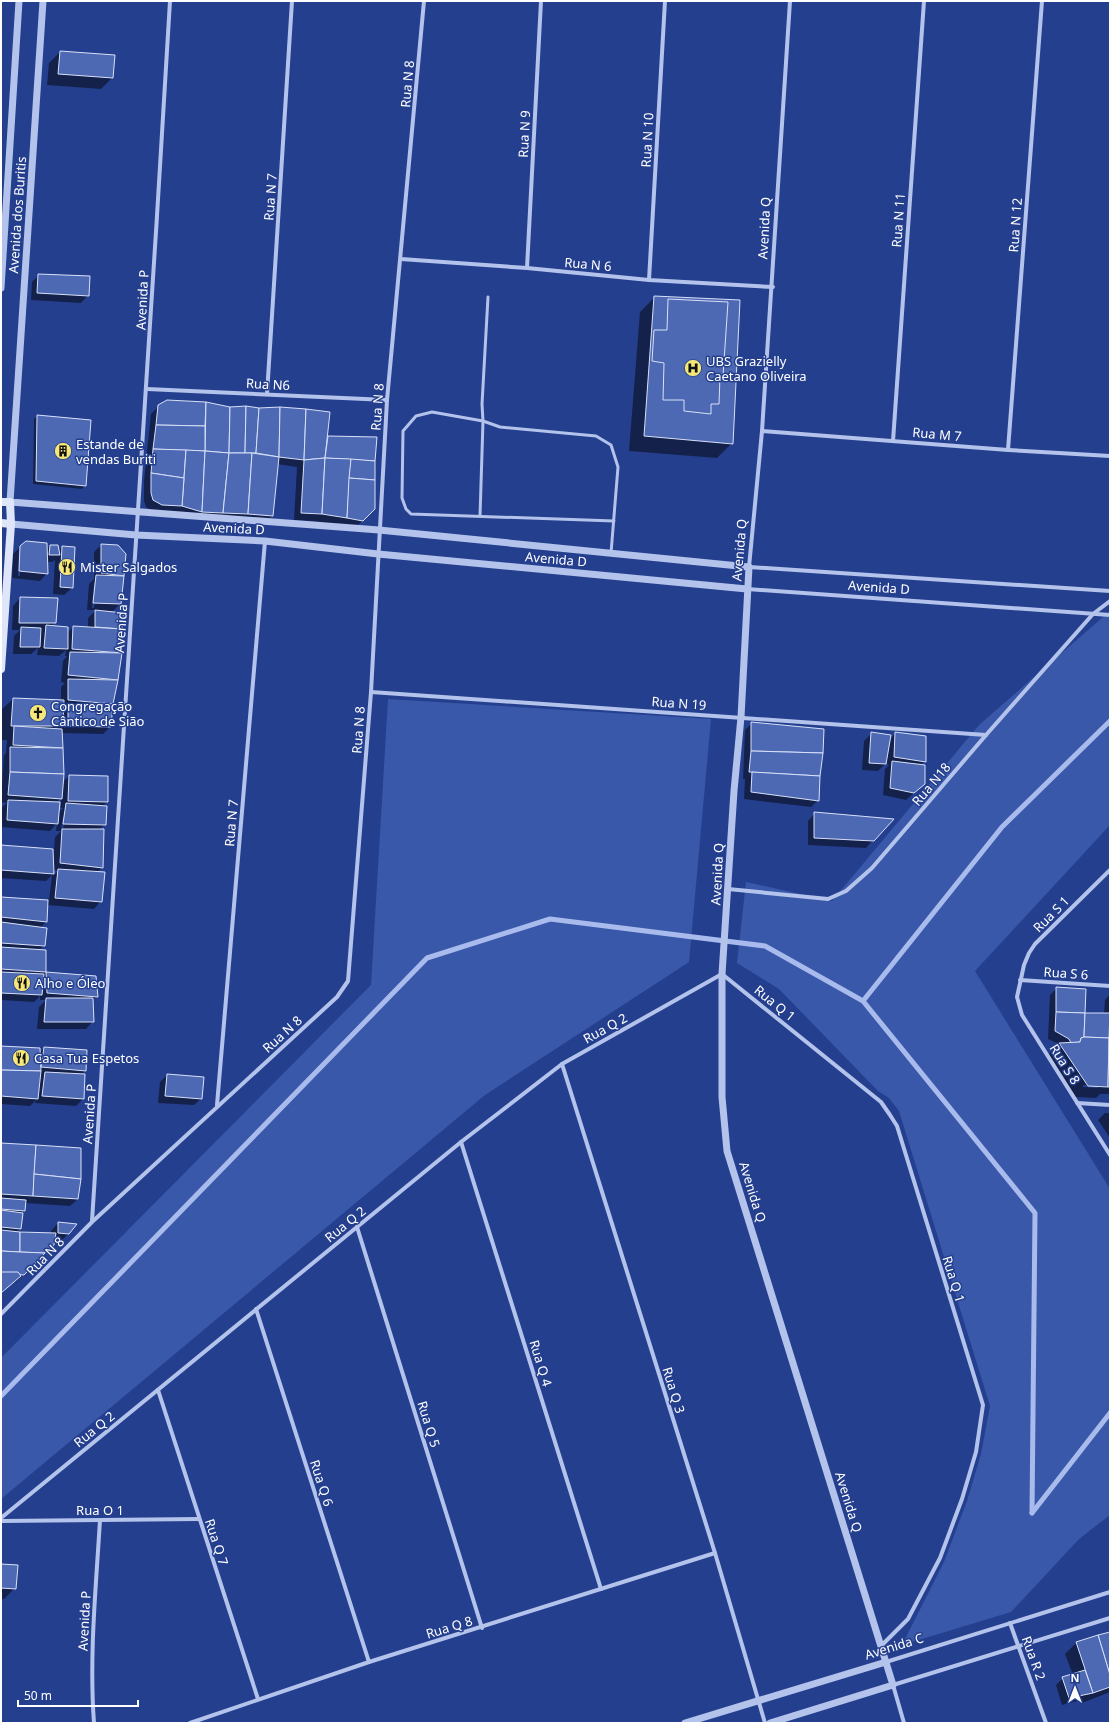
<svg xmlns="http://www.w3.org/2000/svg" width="1111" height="1724" viewBox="0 0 1111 1724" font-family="'Noto Sans',sans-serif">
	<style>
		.green { fill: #3958aa }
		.shadow { fill: #0007; fill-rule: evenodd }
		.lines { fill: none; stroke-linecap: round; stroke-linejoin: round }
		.stream { stroke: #a8bbec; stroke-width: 5 }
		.building { fill: #4d69b4; stroke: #d9e1f8 }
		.service { stroke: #b4c3eb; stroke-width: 3 }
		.minor { stroke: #b4c3eb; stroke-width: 4 }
		.tertiary { stroke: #b4c3eb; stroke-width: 7 }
		.secondary { stroke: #dfe6f9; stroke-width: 8 }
		.labels { text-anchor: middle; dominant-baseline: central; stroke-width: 3; stroke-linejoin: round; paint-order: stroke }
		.street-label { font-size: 13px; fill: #fff; stroke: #243f8e }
		.poi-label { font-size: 13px; fill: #fff; stroke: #243f8e; text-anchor: start }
	</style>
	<rect width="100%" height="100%" fill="#243f8e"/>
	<!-- green -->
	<g class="green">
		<polygon points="1110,611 1110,825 975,971 1110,1189 1110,1515 1079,1539 1011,1612 902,1645 944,1562 967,1501 981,1454 990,1406 899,1111 889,1098 878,1091 779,989 737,963 746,882 832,901 979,725"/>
		<polygon points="388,699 711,719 689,962 485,1095 1,1499 1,1358 371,985"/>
	</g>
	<!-- shadow -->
	<g class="shadow">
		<polygon points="60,52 114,56 112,78 101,89 47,85 49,63"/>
		<polygon points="39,275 88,295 81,303 31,300 32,282"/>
		<polygon points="655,297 732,443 717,458 629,451 640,312"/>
		<polygon points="206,403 230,408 280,408 327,437 376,438 374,461 374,509 355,528 314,521 294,520 297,467 277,464 272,516 265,523 154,512 146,507 144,501 144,481 151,414 159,406"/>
		<polygon points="38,416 85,485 82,489 33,484 34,419"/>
		<polygon points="26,542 46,550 50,546 58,551 62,547 72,588 64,595 53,594 55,560 52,562 46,562 47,573 40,581 12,578 13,554 19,548 18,576 20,576 21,548 20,548"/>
		<path d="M101,545L117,546L125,554L120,604L113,611H108V612L122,614L121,653L110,727L103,734L61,733L62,783L69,776L107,802L102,807L105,824L99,830L102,867L97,873L101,901L94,909L47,905L46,922L40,928L44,945L39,951H45V974L47,973L97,996L92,1001L93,1021L86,1029H37L39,1007L46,1000H40V996L34,1002L1,1000V898L49,901L52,875L46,881L1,878V846L54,851L55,837L61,831H56L57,823L50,831L1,827V808L7,803L1,802L4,755L6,753L7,740H1V710L13,699L61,701V687L65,683L61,682L63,661L67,656H65L66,650L59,656L37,655L38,648L31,654H13L14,636L20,630H12L13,606L20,598L55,622L51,627L67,633L73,627L88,628V618L96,610H87L89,584L94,579V552ZM94,582H96L94,608H92ZM63,707H67L63,711ZM61,798V808H63L58,813L56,803ZM64,811H66L63,829H61ZM53,870L58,871L54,875Z"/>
		<polygon points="752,723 818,800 811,807 744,799 745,779 743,779 745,730"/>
		<polygon points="896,733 925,761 921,765 924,784 906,800 883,795 885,769 889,765 887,764 887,762 878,771 862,770 864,741 871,734 889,740"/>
		<polygon points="815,813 873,840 866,848 808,845 808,821"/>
		<path d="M1057,988L1084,1014H1104L1105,1000L1110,994V1094H1100L1096,1098L1076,1097L1048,1055L1059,1044L1048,1039L1050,995ZM1083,1085L1098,1086V1088L1083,1087Z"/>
		<polygon points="1,1047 39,1053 44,1048 85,1071 81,1075 83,1099 76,1106 35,1103 36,1100 30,1106 1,1104"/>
		<polygon points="167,1075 202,1098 194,1105 158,1103 160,1082"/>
		<polygon points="1105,1113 1110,1113 1110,1138 1098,1120"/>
		<polygon points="1,1144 78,1199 70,1206 25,1203 24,1210 20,1213 20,1229 17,1231 51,1234 51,1231 58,1223 69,1233 61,1241 54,1240 53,1244 16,1282 14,1281 1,1293"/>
		<polygon points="1,1565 15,1588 4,1599 1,1599"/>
		<polygon points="1110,1633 1110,1692 1082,1703 1081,1700 1062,1705 1056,1685 1063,1678 1073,1675 1065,1654 1076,1643"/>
	</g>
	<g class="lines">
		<!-- stream -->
		<g class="stream">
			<polyline points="863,1001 1002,827 1110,721"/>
			<polyline points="1,1396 427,958 550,919 765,946 863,1001 1035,1213 1032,1513"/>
			<polyline points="1032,1513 1110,1413"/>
		</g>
	</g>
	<!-- building -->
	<g class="building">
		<polygon points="60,51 115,55 113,78 58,74"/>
		<polygon points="38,274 90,276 89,296 37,293"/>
		<polygon points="654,296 740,300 733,444 644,436"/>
		<polygon points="668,299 728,302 723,376 720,376 719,404 711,404 711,414 684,411 684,400 663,400 664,363 652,361 654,330 667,330"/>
		<polygon points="167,400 206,402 205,426 156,425 158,405"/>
		<polygon points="206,402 230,407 229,453 205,451"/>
		<polygon points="246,406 245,453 229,453 230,407"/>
		<polygon points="246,406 259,408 256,453 245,453"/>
		<polygon points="280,407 279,457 256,453 259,408"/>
		<polygon points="280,407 306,409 304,460 279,457"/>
		<polygon points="306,409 330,412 325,458 304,460"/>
		<polygon points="37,415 91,420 86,486 36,481"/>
		<polygon points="156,425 205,426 205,451 153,449"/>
		<polygon points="328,436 377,437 375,461 325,458"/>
		<polygon points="153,449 186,450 184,478 151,473"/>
		<polygon points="186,450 205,451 202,512 182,506"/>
		<polygon points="205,451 229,453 223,513 202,512"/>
		<polygon points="229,453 252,453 248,514 223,513"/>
		<polygon points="252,453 279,457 273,516 248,514"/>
		<polygon points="325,458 322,514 301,513 304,460"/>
		<polygon points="325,458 351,459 347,518 322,514"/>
		<polygon points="351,459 375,461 375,480 349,478"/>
		<polygon points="151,473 184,478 182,506 162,505 153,500 151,493"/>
		<polygon points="349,478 375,480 375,509 363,521 347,518"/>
		<polygon points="26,541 47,543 48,574 19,571 20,546"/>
		<polygon points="101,544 118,545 126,554 124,576 101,573"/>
		<polygon points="50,545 58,545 60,555 49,555"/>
		<polygon points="62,546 75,547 73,588 60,587"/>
		<polygon points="96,575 124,576 121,604 93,603"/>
		<polygon points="20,597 58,598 56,623 19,623"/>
		<polygon points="95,610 124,613 122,629 95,627"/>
		<polygon points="46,625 68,627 68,649 44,648"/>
		<polygon points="73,626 122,629 122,653 72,649"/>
		<polygon points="21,627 41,628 40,647 20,647"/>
		<polygon points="70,652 122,653 118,680 68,675"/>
		<polygon points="68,679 118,680 113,704 68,700"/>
		<polygon points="13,698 64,700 63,726 11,726"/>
		<polygon points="113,704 111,727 68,726 68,705"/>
		<polygon points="751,722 824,729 823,753 751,751"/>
		<polygon points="14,726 62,729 63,748 13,745"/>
		<polygon points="871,732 891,735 886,764 869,763"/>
		<polygon points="895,732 926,736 926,762 894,757"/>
		<polygon points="10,747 63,748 64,774 10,772"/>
		<polygon points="751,751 823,753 820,776 749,772"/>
		<polygon points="892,761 925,765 925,784 914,793 890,788"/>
		<polygon points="10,772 64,774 62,799 8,795"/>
		<polygon points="752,772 820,776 819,801 751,792"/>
		<polygon points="69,775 108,776 108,802 68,801"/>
		<polygon points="8,800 60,802 58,824 7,820"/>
		<polygon points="66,803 107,806 106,825 63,824"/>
		<polygon points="814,812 894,819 874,841 814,838"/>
		<polygon points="62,829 104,829 103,868 60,863"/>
		<polygon points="1,845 53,849 54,874 1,870"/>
		<polygon points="58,869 105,872 102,902 55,898"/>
		<polygon points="1,897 48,900 47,922 1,917"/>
		<polygon points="1,922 47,928 45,946 1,943"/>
		<polygon points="1,947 46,950 46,972 1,969"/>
		<polygon points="1,972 44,974 42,995 1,993"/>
		<polygon points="46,972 96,976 98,997 47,993"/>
		<polygon points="1056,987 1086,989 1085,1013 1056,1012"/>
		<polygon points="46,998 93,998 94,1022 44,1022"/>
		<polygon points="1056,1012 1085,1013 1084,1037 1081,1038 1080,1042 1071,1043 1069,1039 1055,1031"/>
		<polygon points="1085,1013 1110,1013 1109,1038 1084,1037"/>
		<polygon points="1084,1037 1109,1038 1108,1087 1088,1086 1059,1043 1080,1042 1081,1038"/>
		<polygon points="1109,1038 1110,1038 1110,1087 1108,1087"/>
		<polygon points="1,1046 40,1048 41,1071 1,1070"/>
		<polygon points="44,1047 87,1050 86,1071 41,1067"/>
		<polygon points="1,1070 41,1071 38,1099 1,1096"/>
		<polygon points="45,1072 85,1074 84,1099 42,1096"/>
		<polygon points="167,1074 204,1077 202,1099 165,1096"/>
		<polygon points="1,1143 36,1145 33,1196 1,1194"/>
		<polygon points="36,1145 81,1148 81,1179 34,1174"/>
		<polygon points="34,1174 81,1179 78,1199 33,1196"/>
		<polygon points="1,1198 26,1200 25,1211 1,1209"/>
		<polygon points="1,1210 23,1213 21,1229 1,1227"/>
		<polygon points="58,1222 77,1224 69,1234 58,1233"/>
		<polygon points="1,1230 20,1232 20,1252 1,1251"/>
		<polygon points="20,1232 56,1233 54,1245 45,1253 20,1252"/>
		<polygon points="1,1251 20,1252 45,1253 24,1275 1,1273"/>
		<polygon points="1,1272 18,1272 21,1276 1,1293"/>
		<polygon points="1,1564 18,1565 16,1589 1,1588"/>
		<polygon points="1110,1632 1110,1675 1098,1635"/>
		<polygon points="1098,1635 1110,1675 1110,1687 1093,1693 1076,1642"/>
		<polygon points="1085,1670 1093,1693 1069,1698 1062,1677"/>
	</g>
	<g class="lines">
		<!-- service -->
		<g class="service">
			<polyline points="488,297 482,404 483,421 500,427 596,436 611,445 618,467 611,553"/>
			<polyline points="480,516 483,421 432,412 416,416 403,431 402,498 406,509 411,514 614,521"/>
		</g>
		<!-- minor -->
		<g class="minor">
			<polyline points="790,1 762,431 749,567 1110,591"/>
			<polyline points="401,259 527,268 649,280 773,287"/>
			<polyline points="527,268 541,1"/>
			<polyline points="649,280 665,1"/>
			<polyline points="147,389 387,400"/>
			<polyline points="267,394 292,1"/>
			<polyline points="762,431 1008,450 1110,456"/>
			<polyline points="893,441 924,1"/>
			<polyline points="1008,450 1042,1"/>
			<polyline points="747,589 1110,615"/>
			<polyline points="371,692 986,735"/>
			<polyline points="1110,870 1035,944 1029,953 1024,965 1017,997 1022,1015 1110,1155"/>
			<polyline points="728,889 828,899 846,891 872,868 986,735 1093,614 1110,601"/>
			<polyline points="1020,980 1110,986"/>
			<polyline points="562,1064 715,1553 765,1723"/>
			<polyline points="1077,1103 1110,1105"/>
			<polyline points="217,1105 265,541"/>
			<polyline points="461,1142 601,1589"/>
			<path d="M92,1221C118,815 146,408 170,1"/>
			<polyline points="357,1227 482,1628"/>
			<polyline points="256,1309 369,1662"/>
			<polyline points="1,1314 92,1222 337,997 348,981 371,692 387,400 424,1"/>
			<polyline points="158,1390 258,1699"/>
			<polyline points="1,1518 461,1142 562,1064 722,974 881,1102 890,1115 897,1126 983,1405 976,1452 962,1499 940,1558 908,1619 881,1646"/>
			<polyline points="1,1521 199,1519"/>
			<polyline points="1010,1623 1046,1723"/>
			<polyline points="886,1662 1110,1592"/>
			<path d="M94,1723C89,1656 96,1587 100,1520"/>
			<polyline points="190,1723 369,1662 715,1553"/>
			<polyline points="904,1723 893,1685 1110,1618"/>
		</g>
		<!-- tertiary -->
		<g class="tertiary">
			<polyline points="43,1 10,502 379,530 749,567 741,717 734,791 722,974 722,1097 727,1151 893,1685 770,1723"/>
			<polyline points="1,288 19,1"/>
			<polyline points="11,524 136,535 265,541 378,554 747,589"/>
			<polyline points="685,1723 886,1662"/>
		</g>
		<!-- secondary -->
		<g class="secondary">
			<polyline points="1,502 10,502 11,524 1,669"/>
			<polyline points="1,523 11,524"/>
		</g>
	</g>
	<!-- icons -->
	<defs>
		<symbol id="hospital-disc" viewBox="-11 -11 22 22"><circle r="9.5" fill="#f5e878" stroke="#243f8e"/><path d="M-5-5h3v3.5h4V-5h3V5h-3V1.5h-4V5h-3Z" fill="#111"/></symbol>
		<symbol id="building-disc" viewBox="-11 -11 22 22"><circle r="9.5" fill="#f5e878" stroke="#243f8e"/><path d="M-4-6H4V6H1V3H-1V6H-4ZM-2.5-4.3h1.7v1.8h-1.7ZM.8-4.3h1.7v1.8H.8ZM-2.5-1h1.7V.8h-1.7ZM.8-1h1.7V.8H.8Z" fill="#111"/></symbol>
		<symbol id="restaurant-disc" viewBox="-11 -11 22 22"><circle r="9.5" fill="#f5e878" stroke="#243f8e"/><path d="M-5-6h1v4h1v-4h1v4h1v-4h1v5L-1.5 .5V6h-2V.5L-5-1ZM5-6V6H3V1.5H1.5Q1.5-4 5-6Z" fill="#111"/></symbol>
		<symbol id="church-disc" viewBox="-11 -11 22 22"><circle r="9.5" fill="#f5e878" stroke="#243f8e"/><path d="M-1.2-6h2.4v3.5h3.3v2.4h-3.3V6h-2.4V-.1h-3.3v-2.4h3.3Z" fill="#111"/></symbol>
	</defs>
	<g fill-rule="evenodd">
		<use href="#hospital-disc" x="683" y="358" width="20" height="20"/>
		<use href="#building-disc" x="53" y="441" width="20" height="20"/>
		<use href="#restaurant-disc" x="57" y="557" width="20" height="20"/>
		<use href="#church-disc" x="28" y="703" width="20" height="20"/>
		<use href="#restaurant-disc" x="12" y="973" width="20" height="20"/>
		<use href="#restaurant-disc" x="11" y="1048" width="20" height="20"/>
	</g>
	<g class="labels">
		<!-- street labels -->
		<g class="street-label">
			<text transform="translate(407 84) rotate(-85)">Rua N 8</text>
			<text transform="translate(524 134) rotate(-87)">Rua N 9</text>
			<text transform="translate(647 140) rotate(-87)">Rua N 10</text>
			<text transform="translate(270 197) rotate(-86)">Rua N 7</text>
			<text transform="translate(17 215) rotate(-86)">Avenida dos Buritis</text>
			<text transform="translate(898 220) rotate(-86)">Rua N 11</text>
			<text transform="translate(1015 225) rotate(-86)">Rua N 12</text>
			<text transform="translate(764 228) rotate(-87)">Avenida Q</text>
			<text transform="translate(588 264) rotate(5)">Rua N 6</text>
			<text transform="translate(142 300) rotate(-87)">Avenida P</text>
			<text transform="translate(268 384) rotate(3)">Rua N6</text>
			<text transform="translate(377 407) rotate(-86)">Rua N 8</text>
			<text transform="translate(937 434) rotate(5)">Rua M 7</text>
			<text transform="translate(234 528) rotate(3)">Avenida D</text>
			<text transform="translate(739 550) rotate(-85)">Avenida Q</text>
			<text transform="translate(556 559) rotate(5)">Avenida D</text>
			<text transform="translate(879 587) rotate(4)">Avenida D</text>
			<text transform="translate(121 623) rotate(-86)">Avenida P</text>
			<text transform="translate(679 703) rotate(4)">Rua N 19</text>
			<text transform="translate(358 730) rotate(-86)">Rua N 8</text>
			<text transform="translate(931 784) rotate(-50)">Rua N18</text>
			<text transform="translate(231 823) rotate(-85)">Rua N 7</text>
			<text transform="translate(717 874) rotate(-87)">Avenida Q</text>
			<text transform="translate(1051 914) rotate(-45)">Rua S 1</text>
			<text transform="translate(1066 973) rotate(4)">Rua S 6</text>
			<text transform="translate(775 1003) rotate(39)">Rua Q 1</text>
			<text transform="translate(605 1028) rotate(-29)">Rua Q 2</text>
			<text transform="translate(282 1034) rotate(-42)">Rua N 8</text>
			<text transform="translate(1065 1064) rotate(58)">Rua S 8</text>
			<text transform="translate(89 1114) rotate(-86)">Avenida P</text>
			<text transform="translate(753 1192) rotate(73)">Avenida Q</text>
			<text transform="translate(345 1224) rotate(-39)">Rua Q 2</text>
			<text transform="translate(45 1256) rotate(-46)">Rua N 8</text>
			<text transform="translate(954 1279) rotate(73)">Rua Q 1</text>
			<text transform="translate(541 1363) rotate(73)">Rua Q 4</text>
			<text transform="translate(674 1390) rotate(73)">Rua Q 3</text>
			<text transform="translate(429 1424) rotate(73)">Rua Q 5</text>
			<text transform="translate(94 1429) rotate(-39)">Rua Q 2</text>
			<text transform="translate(322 1483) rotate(72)">Rua Q 6</text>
			<text transform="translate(849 1502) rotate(73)">Avenida Q</text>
			<text x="100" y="1510">Rua O 1</text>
			<text transform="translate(217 1542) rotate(72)">Rua Q 7</text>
			<text transform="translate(84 1621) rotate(-87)">Avenida P</text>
			<text transform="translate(449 1627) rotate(-17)">Rua Q 8</text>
			<text transform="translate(894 1646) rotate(-17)">Avenida C</text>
			<text transform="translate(1034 1658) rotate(70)">Rua R 2</text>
		</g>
		<!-- poi labels -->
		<g class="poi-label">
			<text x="706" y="361">UBS Grazielly<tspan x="706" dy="15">Caetano Oliveira</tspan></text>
			<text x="76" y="444">Estande de<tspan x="76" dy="15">vendas Buriti</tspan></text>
			<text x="80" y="567">Mister Salgados</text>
			<text x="51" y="706">Congregação<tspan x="51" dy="15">Cântico de Sião</tspan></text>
			<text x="35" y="983">Alho e Óleo</text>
			<text x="34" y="1058">Casa Tua Espetos</text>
		</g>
	</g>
	<!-- border -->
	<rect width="1111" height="1724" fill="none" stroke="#ffffff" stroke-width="4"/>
	<!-- north arrow -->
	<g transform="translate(1075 1688)" stroke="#243f8e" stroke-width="3" paint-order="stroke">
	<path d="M0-3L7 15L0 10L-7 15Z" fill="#ffffff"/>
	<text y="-6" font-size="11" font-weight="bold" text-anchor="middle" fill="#ffffff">N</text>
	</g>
	<!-- scale -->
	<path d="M18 1700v6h120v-6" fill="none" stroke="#ffffff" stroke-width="2"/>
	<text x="24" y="1700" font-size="12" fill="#ffffff" stroke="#243f8e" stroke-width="3" paint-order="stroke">50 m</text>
</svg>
